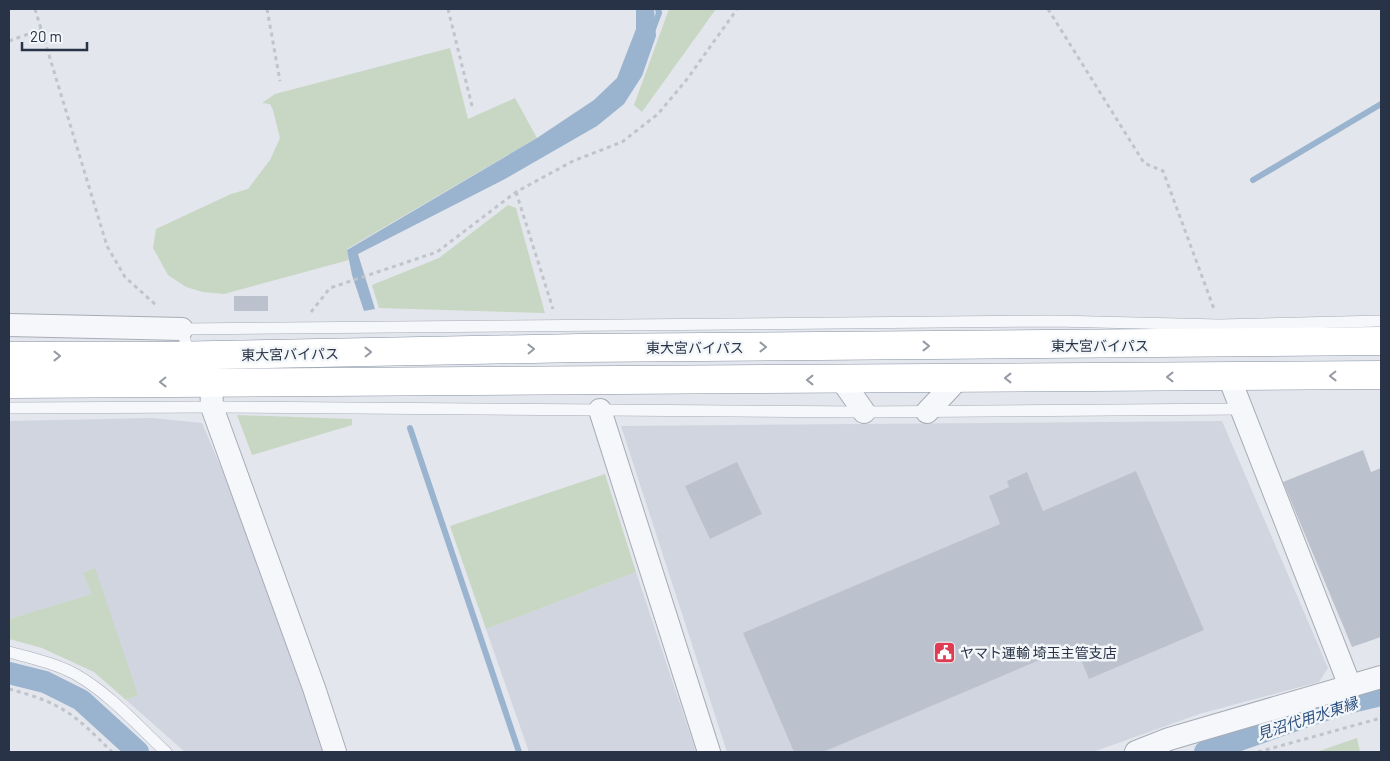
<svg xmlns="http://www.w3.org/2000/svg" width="1390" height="761" viewBox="0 0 1390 761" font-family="Barlow,'Noto Sans JP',sans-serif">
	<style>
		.built { fill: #d1d5df }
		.green { fill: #c8d7c3 }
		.water { fill: #9ab4d0 }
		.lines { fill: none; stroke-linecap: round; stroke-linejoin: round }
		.stream { stroke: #9ab4d0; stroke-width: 6 }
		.canal { stroke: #9ab4d0; stroke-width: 22 }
		.building { fill: #bcc2cd }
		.service-casing { stroke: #a7adb7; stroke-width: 12 }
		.minor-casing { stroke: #a7adb7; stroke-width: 24 }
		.trunk-casing { stroke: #8893a5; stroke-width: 29 }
		.path { stroke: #c0c4cb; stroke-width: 3; stroke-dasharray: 4 4; stroke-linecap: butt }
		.service { stroke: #f6f7fa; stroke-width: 11 }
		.minor { stroke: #f6f7fa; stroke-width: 22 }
		.trunk { stroke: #fff; stroke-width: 28 }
		.oneway { stroke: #9499a3 }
		.labels { text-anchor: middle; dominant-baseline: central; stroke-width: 5; stroke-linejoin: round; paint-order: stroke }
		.street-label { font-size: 14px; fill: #283347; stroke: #f3f6f9 }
		.poi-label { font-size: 14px; fill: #283347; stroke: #f3f6f9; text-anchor: start }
		.water-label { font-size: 15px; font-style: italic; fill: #2d5180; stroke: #f3f6f9 }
	</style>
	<rect width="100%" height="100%" fill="#e3e6ec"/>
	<!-- built -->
	<g class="built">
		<polygon points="153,418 202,423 243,519 288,644 323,752 185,752 126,700 137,695 93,594 9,619 9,421"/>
		<polygon points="1222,421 1328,668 1319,682 1199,714 1093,752 727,752 621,426"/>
		<polygon points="636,572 696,752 529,752 486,629"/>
	</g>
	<!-- green -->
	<g class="green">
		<polygon points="669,9 716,9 642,112 634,105"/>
		<polygon points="450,48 468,119 515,98 537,138 347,249 349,260 224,294 203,292 186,287 168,275 153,248 156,229 231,194 248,189 270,160 280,138 273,110 270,104 262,103 275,94"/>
		<polygon points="508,205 516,208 545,313 379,308 372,285 439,258"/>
		<polygon points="237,415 352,419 352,425 252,455"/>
		<polygon points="605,474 636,572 486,629 450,526"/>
		<polygon points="95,568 138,695 126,700 94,672 42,648 9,639 9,619 92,594 83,573"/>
		<polygon points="1357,738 1360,752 1316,752"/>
	</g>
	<!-- water -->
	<polygon class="water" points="636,9 654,9 656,36 642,76 624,104 597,126 505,179 358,254 375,309 364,311 352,275 347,250 537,138 594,100 617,78 636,29"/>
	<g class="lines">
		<!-- stream -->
		<g class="stream">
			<polyline points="653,29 659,13 658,9"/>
			<polyline points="1253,180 1381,104"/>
			<polyline points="410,428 519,752"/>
		</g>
		<!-- canal -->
		<g class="canal">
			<polyline points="9,673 45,682 81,700 138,752"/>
			<polyline points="1205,752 1339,705 1381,695"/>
		</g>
	</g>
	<!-- building -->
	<g class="building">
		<rect x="234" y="296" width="34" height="15"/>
		<polygon points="1363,450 1371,472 1381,468 1381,637 1352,647 1283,482"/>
		<polygon points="737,462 762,514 710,539 685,486"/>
		<polygon points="1136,471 1204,630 1089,679 1075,645 823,752 794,752 743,633 1000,524 989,496 1009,487 1007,481 1027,472 1043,511"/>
	</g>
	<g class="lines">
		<defs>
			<g id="service">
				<polyline points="189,355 182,329 1055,321 1219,325 1381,321"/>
				<polyline points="9,408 212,407 864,412 1243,409"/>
				<path d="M9,652C31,658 54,663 75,674C109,693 138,726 166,752"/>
			</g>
			<g id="minor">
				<polyline points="9,325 182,329"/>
				<polyline points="1229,377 1350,686"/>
				<polyline points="841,379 864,412"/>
				<polyline points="211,381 212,407 314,688 335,752"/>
				<polyline points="600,410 709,752"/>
				<polyline points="927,412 958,379"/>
				<polyline points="1136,752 1169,739 1381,677"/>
			</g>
			<g id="trunk">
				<polyline points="9,356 162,356 581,348 1381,341"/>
				<polyline points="9,384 1381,375"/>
			</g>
		</defs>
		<!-- service casing -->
		<use href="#service" class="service-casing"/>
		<!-- minor casing -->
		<use href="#minor" class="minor-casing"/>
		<!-- trunk casing -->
		<use href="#trunk" class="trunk-casing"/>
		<!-- path -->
		<g class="path">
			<polyline points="35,9 107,246 125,277 157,306"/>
			<polyline points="267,9 280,81"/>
			<polyline points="448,9 473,110"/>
			<polyline points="1048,9 1144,163 1163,171 1214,309"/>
			<polyline points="9,41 42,29"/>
			<polyline points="516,192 553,309"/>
			<polyline points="311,312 330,288 437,252 516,192 573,161 622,142 658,114 688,78 737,9"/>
			<path d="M9,689C62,703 74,714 112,752"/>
			<polyline points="1258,752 1381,718"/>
		</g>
		<!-- service -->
		<use href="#service" class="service"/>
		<!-- minor -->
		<use href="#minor" class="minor"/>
		<!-- trunk -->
		<use href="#trunk" class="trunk"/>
	</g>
	<!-- one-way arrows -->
	<defs><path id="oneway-chevron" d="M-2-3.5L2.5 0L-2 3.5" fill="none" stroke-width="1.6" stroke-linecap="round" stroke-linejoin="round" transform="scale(1.25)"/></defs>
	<g class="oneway">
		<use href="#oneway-chevron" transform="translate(926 346)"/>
		<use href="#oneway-chevron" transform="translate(763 347)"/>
		<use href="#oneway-chevron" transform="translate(531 349) rotate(-1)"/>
		<use href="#oneway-chevron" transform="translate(368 352) rotate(-1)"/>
		<use href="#oneway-chevron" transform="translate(57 356)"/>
		<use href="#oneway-chevron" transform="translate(1333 376) rotate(179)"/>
		<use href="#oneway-chevron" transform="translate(1170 377) rotate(180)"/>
		<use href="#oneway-chevron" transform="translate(1008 378) rotate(180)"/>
		<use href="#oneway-chevron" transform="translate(810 380) rotate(180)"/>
		<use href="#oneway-chevron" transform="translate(163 382) rotate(179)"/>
	</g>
	<!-- icons -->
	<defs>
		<symbol id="civic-square" viewBox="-11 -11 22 22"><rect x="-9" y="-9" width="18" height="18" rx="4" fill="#dd3c52" stroke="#f3f6f9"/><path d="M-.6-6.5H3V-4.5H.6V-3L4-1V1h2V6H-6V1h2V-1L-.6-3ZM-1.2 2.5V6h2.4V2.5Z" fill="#fff"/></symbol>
	</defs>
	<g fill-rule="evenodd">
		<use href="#civic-square" x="932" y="640" width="25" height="25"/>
	</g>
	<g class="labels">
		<!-- street labels -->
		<g class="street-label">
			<text x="1100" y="345">東大宮バイパス</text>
			<text x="695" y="347">東大宮バイパス</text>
			<text transform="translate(290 354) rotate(-1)">東大宮バイパス</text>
		</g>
		<!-- poi labels -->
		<g class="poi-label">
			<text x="960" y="652">ヤマト運輸 埼玉主管支店</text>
		</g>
		<!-- water labels -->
		<g class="water-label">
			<text transform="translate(1307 718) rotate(-18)">見沼代用水東縁</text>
		</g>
	</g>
	<!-- border -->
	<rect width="1390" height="761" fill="none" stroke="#283347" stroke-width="20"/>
	<!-- scale -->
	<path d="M22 42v8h65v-8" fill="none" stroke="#283347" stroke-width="2.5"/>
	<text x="30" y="42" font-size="15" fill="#283347" stroke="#f3f6f9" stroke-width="4" paint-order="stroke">20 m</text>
</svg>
